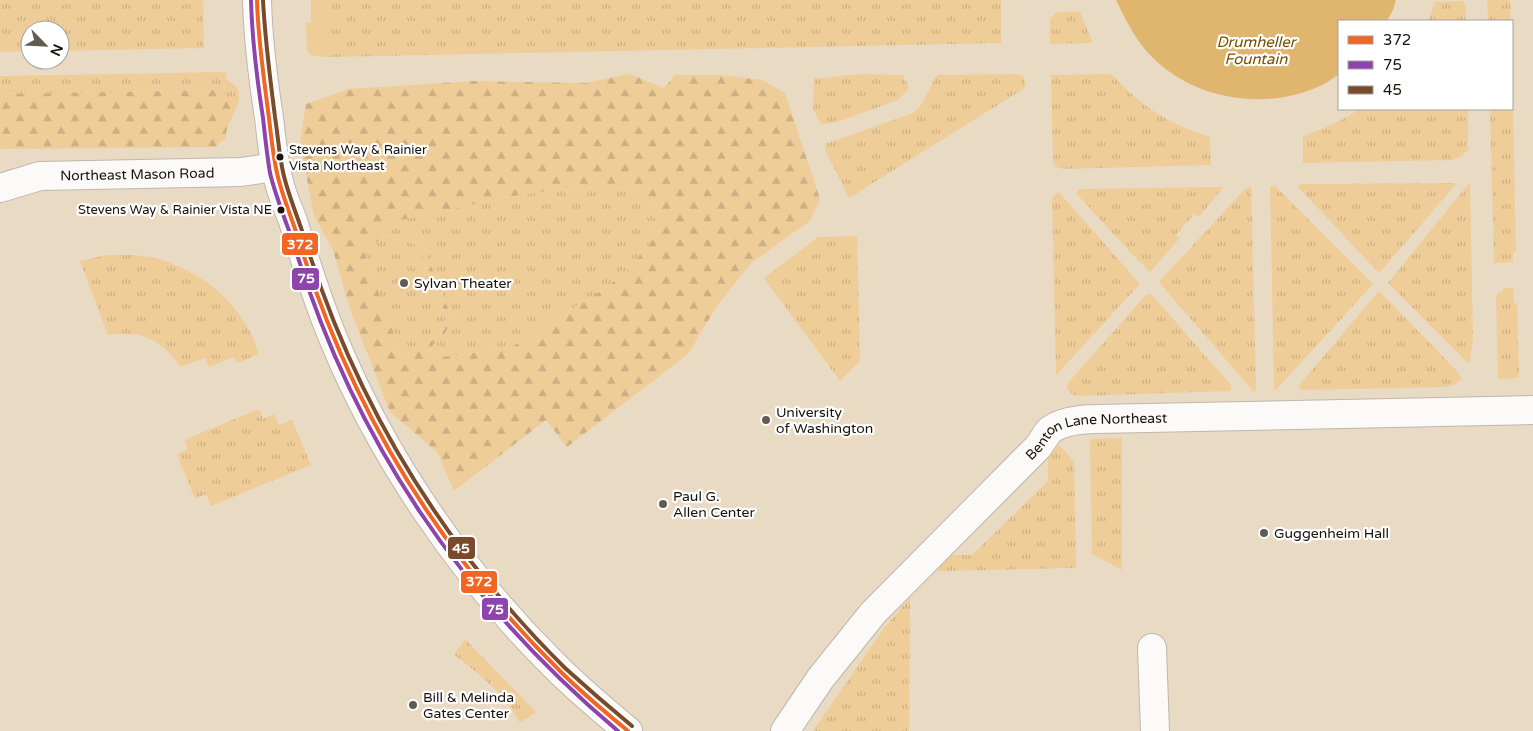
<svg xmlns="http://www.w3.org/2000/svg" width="1533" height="731" viewBox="0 0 1533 731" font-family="'Varela Round',sans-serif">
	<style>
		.built { fill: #e9dac4; fill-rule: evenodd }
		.grass { fill: url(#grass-tufts) }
		.forest { fill: url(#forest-firs); fill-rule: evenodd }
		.garden { fill: #efcd98 }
		.water { fill: #e0b56e }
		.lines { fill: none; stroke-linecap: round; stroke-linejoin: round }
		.minor-casing { stroke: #beb7ad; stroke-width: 30 }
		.minor { stroke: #fcfaf8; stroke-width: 28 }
		.bus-1-casing { stroke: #fff; stroke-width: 8 }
		.bus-2-casing { stroke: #fff; stroke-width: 8 }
		.bus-3-casing { stroke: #fff; stroke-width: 8 }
		.bus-1 { stroke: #f26522; stroke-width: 4 }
		.bus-2 { stroke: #8e44ad; stroke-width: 4 }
		.bus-3 { stroke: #7a4b2a; stroke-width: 4 }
		.bus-dot { fill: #18130b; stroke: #fff; stroke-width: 2 }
		.poi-dot { fill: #615b51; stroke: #fff; stroke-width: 2 }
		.labels { text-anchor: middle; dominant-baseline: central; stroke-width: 4.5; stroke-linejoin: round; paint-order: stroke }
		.bus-label { font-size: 13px; fill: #18130b; stroke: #fff; text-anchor: start }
		.street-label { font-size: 14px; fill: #18130b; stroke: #fff }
		.poi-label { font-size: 14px; fill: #18130b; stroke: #fff; text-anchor: start }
		.water-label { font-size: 15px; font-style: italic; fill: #744e00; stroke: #fff }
		.line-badge { stroke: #fff; stroke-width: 2 }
		.badge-label { font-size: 14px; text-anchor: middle; font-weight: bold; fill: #fff }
	</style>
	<defs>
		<pattern id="grass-tufts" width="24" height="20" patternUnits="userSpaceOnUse" patternTransform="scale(1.25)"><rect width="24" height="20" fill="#efcd98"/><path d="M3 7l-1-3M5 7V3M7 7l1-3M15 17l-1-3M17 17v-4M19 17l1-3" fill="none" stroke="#ccaf82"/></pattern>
		<pattern id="forest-firs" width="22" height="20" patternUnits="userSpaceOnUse" patternTransform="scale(1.25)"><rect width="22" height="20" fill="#efcd98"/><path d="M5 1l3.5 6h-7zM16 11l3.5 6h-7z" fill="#ccaf82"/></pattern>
	</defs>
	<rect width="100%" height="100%" fill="#e9e0d3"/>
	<!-- built -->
	<path class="built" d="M0,0H1533V731H0ZM1339,21H1512V109H1339ZM30,30H60V60H30Z"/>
	<!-- grass -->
	<g class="grass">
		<polygon points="0,0 203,0 204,48 60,51 60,30 30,30 30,51 0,52"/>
		<polygon points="327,0 1001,0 1001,43 328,57"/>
		<polygon points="1487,0 1510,0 1511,21 1488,21"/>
		<polygon points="1460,1 1464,2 1466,7 1466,21 1428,21 1435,2"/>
		<polygon points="1059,12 1080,12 1093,43 1050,44 1050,19 1056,13"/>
		<polygon points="1512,59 1516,252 1513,252 1513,262 1494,263 1490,109 1512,109"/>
		<path d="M226,72V78C229,82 236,86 238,90C242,99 235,111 231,119L232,109L221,90L0,94V76Z"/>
		<polygon points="859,74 903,75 909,88 898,100 840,121 821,125 813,109 814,79"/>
		<path d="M1017,74L1023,76C1025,81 1027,84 1023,89L849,198L826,152L825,144L913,113L922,104L934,80L937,75Z"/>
		<path d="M1111,74C1142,107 1167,123 1210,137L1211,165L1062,169L1055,166L1053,162L1051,75Z"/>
		<path d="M1360,109H1468V150L1461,157L1453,160L1303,163V136C1323,129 1342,121 1360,109Z"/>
		<polygon points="1470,182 1473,341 1469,364 1388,283"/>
		<polygon points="1457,183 1381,271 1378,272 1298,187 1300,184"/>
		<polygon points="1251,186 1256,391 1253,391 1159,282 1245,189"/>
		<polygon points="1270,186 1275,186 1373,284 1276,390 1274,390"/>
		<polygon points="598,187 620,187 639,192 649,203 656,219 652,240 629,269 604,289 510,348 442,357 427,349 446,332 451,316 422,243 405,235 380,237 392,221 508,197 553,190"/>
		<polygon points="1224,187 1199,217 1194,214 1176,235 1179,239 1150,272 1130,252 1076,193 1080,189"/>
		<polygon points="1059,192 1139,283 1138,286 1057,374 1056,373 1052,197"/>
		<polygon points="857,236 860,361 840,381 764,278 818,237"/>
		<polygon points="403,239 417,246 446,316 440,334 422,349 402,357 363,249 378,241"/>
		<path d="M107,255C116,255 125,255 134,255C180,258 228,289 249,330C253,337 256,346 259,354L237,363L234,357L209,367L205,358L180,367C162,339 141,330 108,335L80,261Z"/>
		<polygon points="1504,288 1513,288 1514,303 1517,303 1519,378 1498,379 1496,297 1498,293 1502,292"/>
		<polygon points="1379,291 1455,369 1462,379 1456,384 1446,387 1302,390 1299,389 1300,384"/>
		<polygon points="1149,294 1152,295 1230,384 1232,388 1230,391 1075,396 1067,389 1068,383 1146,295"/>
		<polygon points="259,409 263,419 274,414 279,425 292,420 311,465 211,506 206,494 195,499 177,454 188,449 184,440"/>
		<polygon points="1122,438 1122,570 1092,554 1090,441 1093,439"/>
		<polygon points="1059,445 1074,461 1076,568 940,571 936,567 949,555 972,555 1048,481 1048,457"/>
		<polygon points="910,598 909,731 813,731 884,628"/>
		<path d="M465,639L536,712L520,723C505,695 479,673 454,655Z"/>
	</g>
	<!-- forest -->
	<g class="forest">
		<path d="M630,74L664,88L675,75H721L762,80L785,93L820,199L810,221L751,263L717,306L688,354L567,447L546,420L454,491L437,452L390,412L350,309L333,250L314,216L300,143L306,104L349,89L473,81L585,83ZM598,187H620L639,192L649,203L656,219L652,240L629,269L604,289L510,348L442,357L428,350L446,332L451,316L422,243L405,235L381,237L392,222L508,197L553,190ZM403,239L417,246L446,316L440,334L422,349L402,357L363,250L378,241Z"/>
		<path d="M221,90C229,97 235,108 231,119C228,128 226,127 226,138L215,147L0,149V94Z"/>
	</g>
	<!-- garden -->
	<polygon class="garden" points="311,0 327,0 328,57 314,56 309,54 307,48 306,23 311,23"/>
	<!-- water -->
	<path class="water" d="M1116,0H1396L1393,10L1387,21H1339V74C1333,78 1327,83 1320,86C1266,111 1195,100 1153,58C1136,41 1126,21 1116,0Z"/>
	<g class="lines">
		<defs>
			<g id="minor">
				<path d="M257,0C258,40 263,79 269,118C272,142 274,167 281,189C284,200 289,210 293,221C305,261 317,299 333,338C382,457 461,573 552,663C576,688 602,709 628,731"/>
				<path id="s1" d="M0,188L40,176L241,172L275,167"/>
				<polyline points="1152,648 1155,731"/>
				<path id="s2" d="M785,731L820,679L873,613L1038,447C1042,442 1046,434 1050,430C1063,421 1082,419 1097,419L1533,410"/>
			</g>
		</defs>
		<!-- minor casing -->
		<use href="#minor" class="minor-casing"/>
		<!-- minor -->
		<use href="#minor" class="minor"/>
		<defs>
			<path id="bus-1" d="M257,0C258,40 264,79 269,118C271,136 273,155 277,173C282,196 292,218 299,241C350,407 437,550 561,672C582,693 605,712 628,731"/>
			<path id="bus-2" d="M251,0C252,40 257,79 263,118C265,136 267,155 270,173C276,198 286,221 294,245C354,441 462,599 618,731"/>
			<path id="bus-3" d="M263,0C265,40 270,78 275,117C278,136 279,154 283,172C288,195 298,217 305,240C356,405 443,547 565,668C587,688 609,707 632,726"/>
		</defs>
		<!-- bus-1 casing -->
		<use href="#bus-1" class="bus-1-casing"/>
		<!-- bus-2 casing -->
		<use href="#bus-2" class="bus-2-casing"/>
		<!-- bus-3 casing -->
		<use href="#bus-3" class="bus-3-casing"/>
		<!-- bus-1 -->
		<use href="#bus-1" class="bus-1"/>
		<!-- bus-2 -->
		<use href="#bus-2" class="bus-2"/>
		<!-- bus-3 -->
		<use href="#bus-3" class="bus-3"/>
	</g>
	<!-- markers -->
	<g class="bus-dot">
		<circle cx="280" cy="157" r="4.5"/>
		<circle cx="281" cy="210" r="4.5"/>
	</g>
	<g class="poi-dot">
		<circle cx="404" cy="283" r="5"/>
		<circle cx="766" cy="420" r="5"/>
		<circle cx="663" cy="504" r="5"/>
		<circle cx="1264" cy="533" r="5"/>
		<circle cx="413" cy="705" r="5"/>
	</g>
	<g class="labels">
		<!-- bus labels -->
		<g class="bus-label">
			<text x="289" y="150">Stevens Way &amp; Rainier<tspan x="289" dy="16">Vista Northeast</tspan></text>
			<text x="272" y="210" text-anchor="end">Stevens Way &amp; Rainier Vista NE</text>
		</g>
		<!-- street labels -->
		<g class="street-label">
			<text stroke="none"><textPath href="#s1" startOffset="139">Northeast Mason Road</textPath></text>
			<text stroke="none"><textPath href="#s2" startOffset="444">Benton Lane Northeast</textPath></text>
		</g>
		<!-- poi labels -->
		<g class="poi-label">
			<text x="414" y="283">Sylvan Theater</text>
			<text x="776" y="412">University<tspan x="776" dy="16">of Washington</tspan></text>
			<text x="673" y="496">Paul G.<tspan x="673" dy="16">Allen Center</tspan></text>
			<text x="1274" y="533">Guggenheim Hall</text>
			<text x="423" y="697">Bill &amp; Melinda<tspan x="423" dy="16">Gates Center</tspan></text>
		</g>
		<!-- water labels -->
		<g class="water-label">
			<text x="1256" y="42">Drumheller<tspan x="1256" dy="17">Fountain</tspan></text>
		</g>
	</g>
	<g class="line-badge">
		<rect x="281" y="232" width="38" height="24" rx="5" fill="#f26522"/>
		<rect x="291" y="267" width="29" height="24" rx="5" fill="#8e44ad"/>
		<rect x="447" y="536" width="29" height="24" rx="5" fill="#7a4b2a"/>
		<rect x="460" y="570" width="38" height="24" rx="5" fill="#f26522"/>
		<rect x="481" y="597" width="28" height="24" rx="5" fill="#8e44ad"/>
	</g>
	<g class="badge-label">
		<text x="300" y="249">372</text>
		<text x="306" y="283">75</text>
		<text x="461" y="553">45</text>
		<text x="479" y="586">372</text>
		<text x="495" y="614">75</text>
	</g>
	<!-- legend -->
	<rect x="1338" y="20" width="175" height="90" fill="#ffffff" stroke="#a3a19d"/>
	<rect x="1348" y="36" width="25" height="8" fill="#f26522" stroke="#a3a19d"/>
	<text x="1383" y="45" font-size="15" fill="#18130b">372</text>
	<rect x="1348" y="61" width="25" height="8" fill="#8e44ad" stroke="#a3a19d"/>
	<text x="1383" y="70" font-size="15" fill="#18130b">75</text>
	<rect x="1348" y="86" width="25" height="8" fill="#7a4b2a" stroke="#a3a19d"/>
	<text x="1383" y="95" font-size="15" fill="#18130b">45</text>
	<!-- north arrow -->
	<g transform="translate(45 45) rotate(114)"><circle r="24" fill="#ffffff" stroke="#a3a19d"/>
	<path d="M0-4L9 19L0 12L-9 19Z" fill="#615b51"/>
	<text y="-8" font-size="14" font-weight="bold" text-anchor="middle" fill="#18130b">N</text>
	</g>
</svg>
